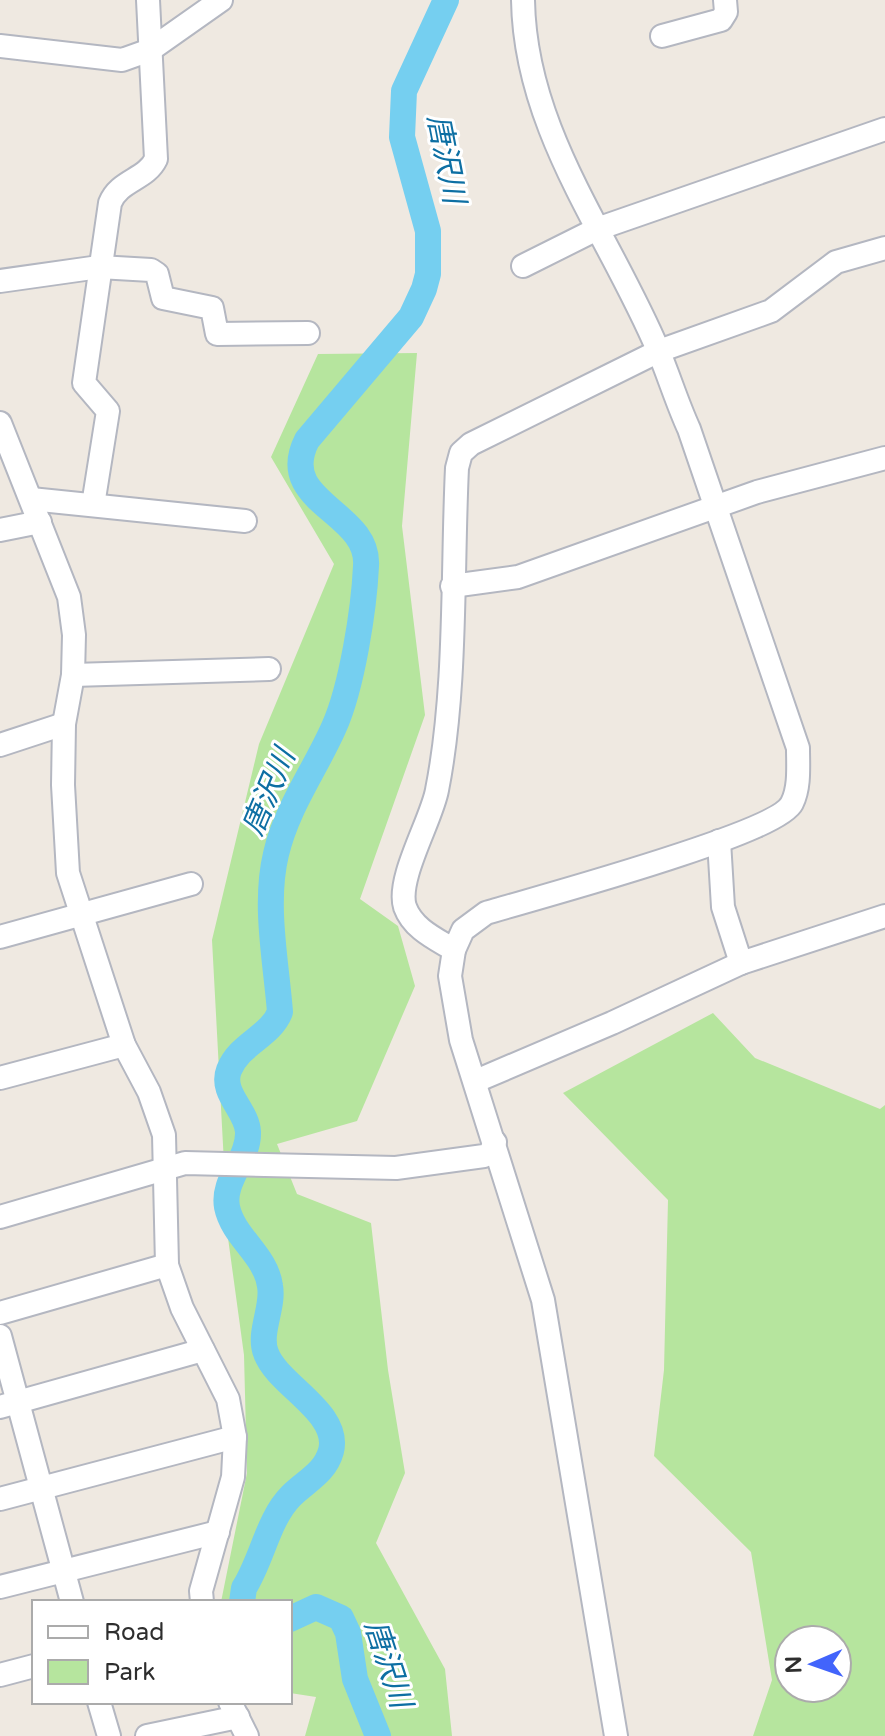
<svg xmlns="http://www.w3.org/2000/svg" width="885" height="1736" viewBox="0 0 885 1736" font-family="'Varela Round','Noto Sans JP',sans-serif">
	<style>
		.green { fill: #b6e59e; fill-rule: evenodd }
		.lines { fill: none; stroke-linecap: round; stroke-linejoin: round }
		.river { stroke: #75cff0; stroke-width: 26 }
		.minor-casing { stroke: #b4b7c1; stroke-width: 26 }
		.minor { stroke: #fff; stroke-width: 22 }
		.labels { text-anchor: middle; dominant-baseline: central; stroke-width: 6; stroke-linejoin: round; paint-order: stroke }
		.water-label { font-size: 30px; font-style: italic; fill: #0d6fa3; stroke: #fff }
	</style>
	<rect width="100%" height="100%" fill="#efe9e1"/>
	<!-- green -->
	<g class="green">
		<polygon points="417,353 402,526 425,715 360,899 398,926 415,986 357,1121 277,1144 297,1194 371,1223 388,1370 405,1473 376,1543 445,1669 452,1736 305,1736 316,1697 290,1693 290,1602 221,1602 247,1473 244,1355 228,1238 212,940 259,744 334,564 271,457 318,354"/>
		<path d="M713,1013L755,1058L880,1109L885,1105V1736H753L772,1680L751,1552L654,1456L664,1370L668,1200L563,1093ZM789,1640H837V1688H789Z"/>
	</g>
	<g class="lines">
		<!-- river -->
		<g class="river">
			<path d="M242,1602L244,1588C262,1560 268,1519 291,1496C306,1481 325,1473 331,1451C341,1412 277,1385 266,1353C258,1333 274,1307 270,1286C266,1255 233,1237 227,1207C222,1180 249,1159 248,1132C247,1110 220,1093 229,1070C240,1043 270,1037 280,1012C276,961 264,904 276,854C287,807 315,770 334,727C352,687 364,609 366,566C370,511 275,503 307,440L411,317L424,289L428,274V231L402,137L404,91L446,0"/>
			<polyline points="290,1619 316,1607 341,1618 348,1633 355,1679 378,1736"/>
		</g>
		<defs>
			<g id="minor">
				<path d="M523,0C525,131 609,234 658,350C669,376 677,403 689,429L798,748C798,766 800,787 792,803C777,834 532,899 486,913L463,930L454,950L450,976L461,1040L543,1300L616,1736"/>
				<polyline points="662,36 721,20 726,12 725,0"/>
				<polyline points="0,46 122,60 150,50 221,0"/>
				<polyline points="523,266 597,229 885,129"/>
				<polyline points="0,281 99,267 151,270 157,274 163,298 212,308 217,334 308,333"/>
				<polyline points="0,423 69,597 74,635 73,675 64,724 63,785 68,873 124,1045 149,1092 164,1135 167,1265 182,1308 228,1399 235,1437 233,1477 201,1591 202,1602"/>
				<polyline points="31,499 245,521"/>
				<path d="M93,505L108,411L84,383L110,203C119,180 146,180 156,159L148,0"/>
				<polyline points="0,530 40,522"/>
				<polyline points="452,586 518,577 757,492 885,458"/>
				<polyline points="73,675 269,669"/>
				<polyline points="0,745 64,724"/>
				<polyline points="719,841 723,907 741,963"/>
				<polyline points="0,937 191,884"/>
				<path d="M454,950C436,939 413,929 405,907C396,879 432,819 437,790C457,689 452,571 457,468L461,453L471,444L659,351L771,311L836,262L885,248"/>
				<polyline points="0,1078 124,1045"/>
				<polyline points="476,1081 612,1023 741,963 885,916"/>
				<polyline points="0,1217 185,1163 396,1168 484,1156 490,1153 495,1142"/>
				<polyline points="0,1313 167,1265"/>
				<polyline points="0,1336 72,1602"/>
				<polyline points="0,1407 203,1350"/>
				<polyline points="0,1499 235,1437"/>
				<polyline points="0,1587 218,1532"/>
				<polyline points="0,1675 34,1666"/>
				<polyline points="99,1702 109,1736"/>
				<polyline points="230,1702 247,1736"/>
				<polyline points="147,1736 238,1717"/>
			</g>
		</defs>
		<!-- minor casing -->
		<use href="#minor" class="minor-casing"/>
		<!-- minor -->
		<use href="#minor" class="minor"/>
	</g>
	<g class="labels">
		<!-- water labels -->
		<g class="water-label">
			<text transform="translate(446 159) rotate(79)">唐沢川</text>
			<text transform="translate(269 792) rotate(-67)">唐沢川</text>
			<text transform="translate(388 1664) rotate(72)">唐沢川</text>
		</g>
	</g>
	<!-- legend -->
	<rect x="32" y="1600" width="260" height="104" fill="#ffffff" stroke="#ababab" stroke-width="2"/>
	<rect x="48" y="1626" width="40" height="12" fill="#ffffff" stroke="#ababab" stroke-width="2"/>
	<text x="104" y="1640" font-size="24" fill="#2e2e2e">Road</text>
	<rect x="48" y="1660" width="40" height="24" fill="#b6e59e" stroke="#ababab" stroke-width="2"/>
	<text x="104" y="1680" font-size="24" fill="#2e2e2e">Park</text>
	<!-- north arrow -->
	<g transform="translate(813 1664) rotate(268)"><circle r="38" fill="#ffffff" stroke="#ababab" stroke-width="2"/>
	<path d="M0-6L14 30L0 20L-14 30Z" fill="#4264fb"/>
	<text y="-12" font-size="22" font-weight="bold" text-anchor="middle" fill="#2e2e2e">N</text>
	</g>
</svg>
